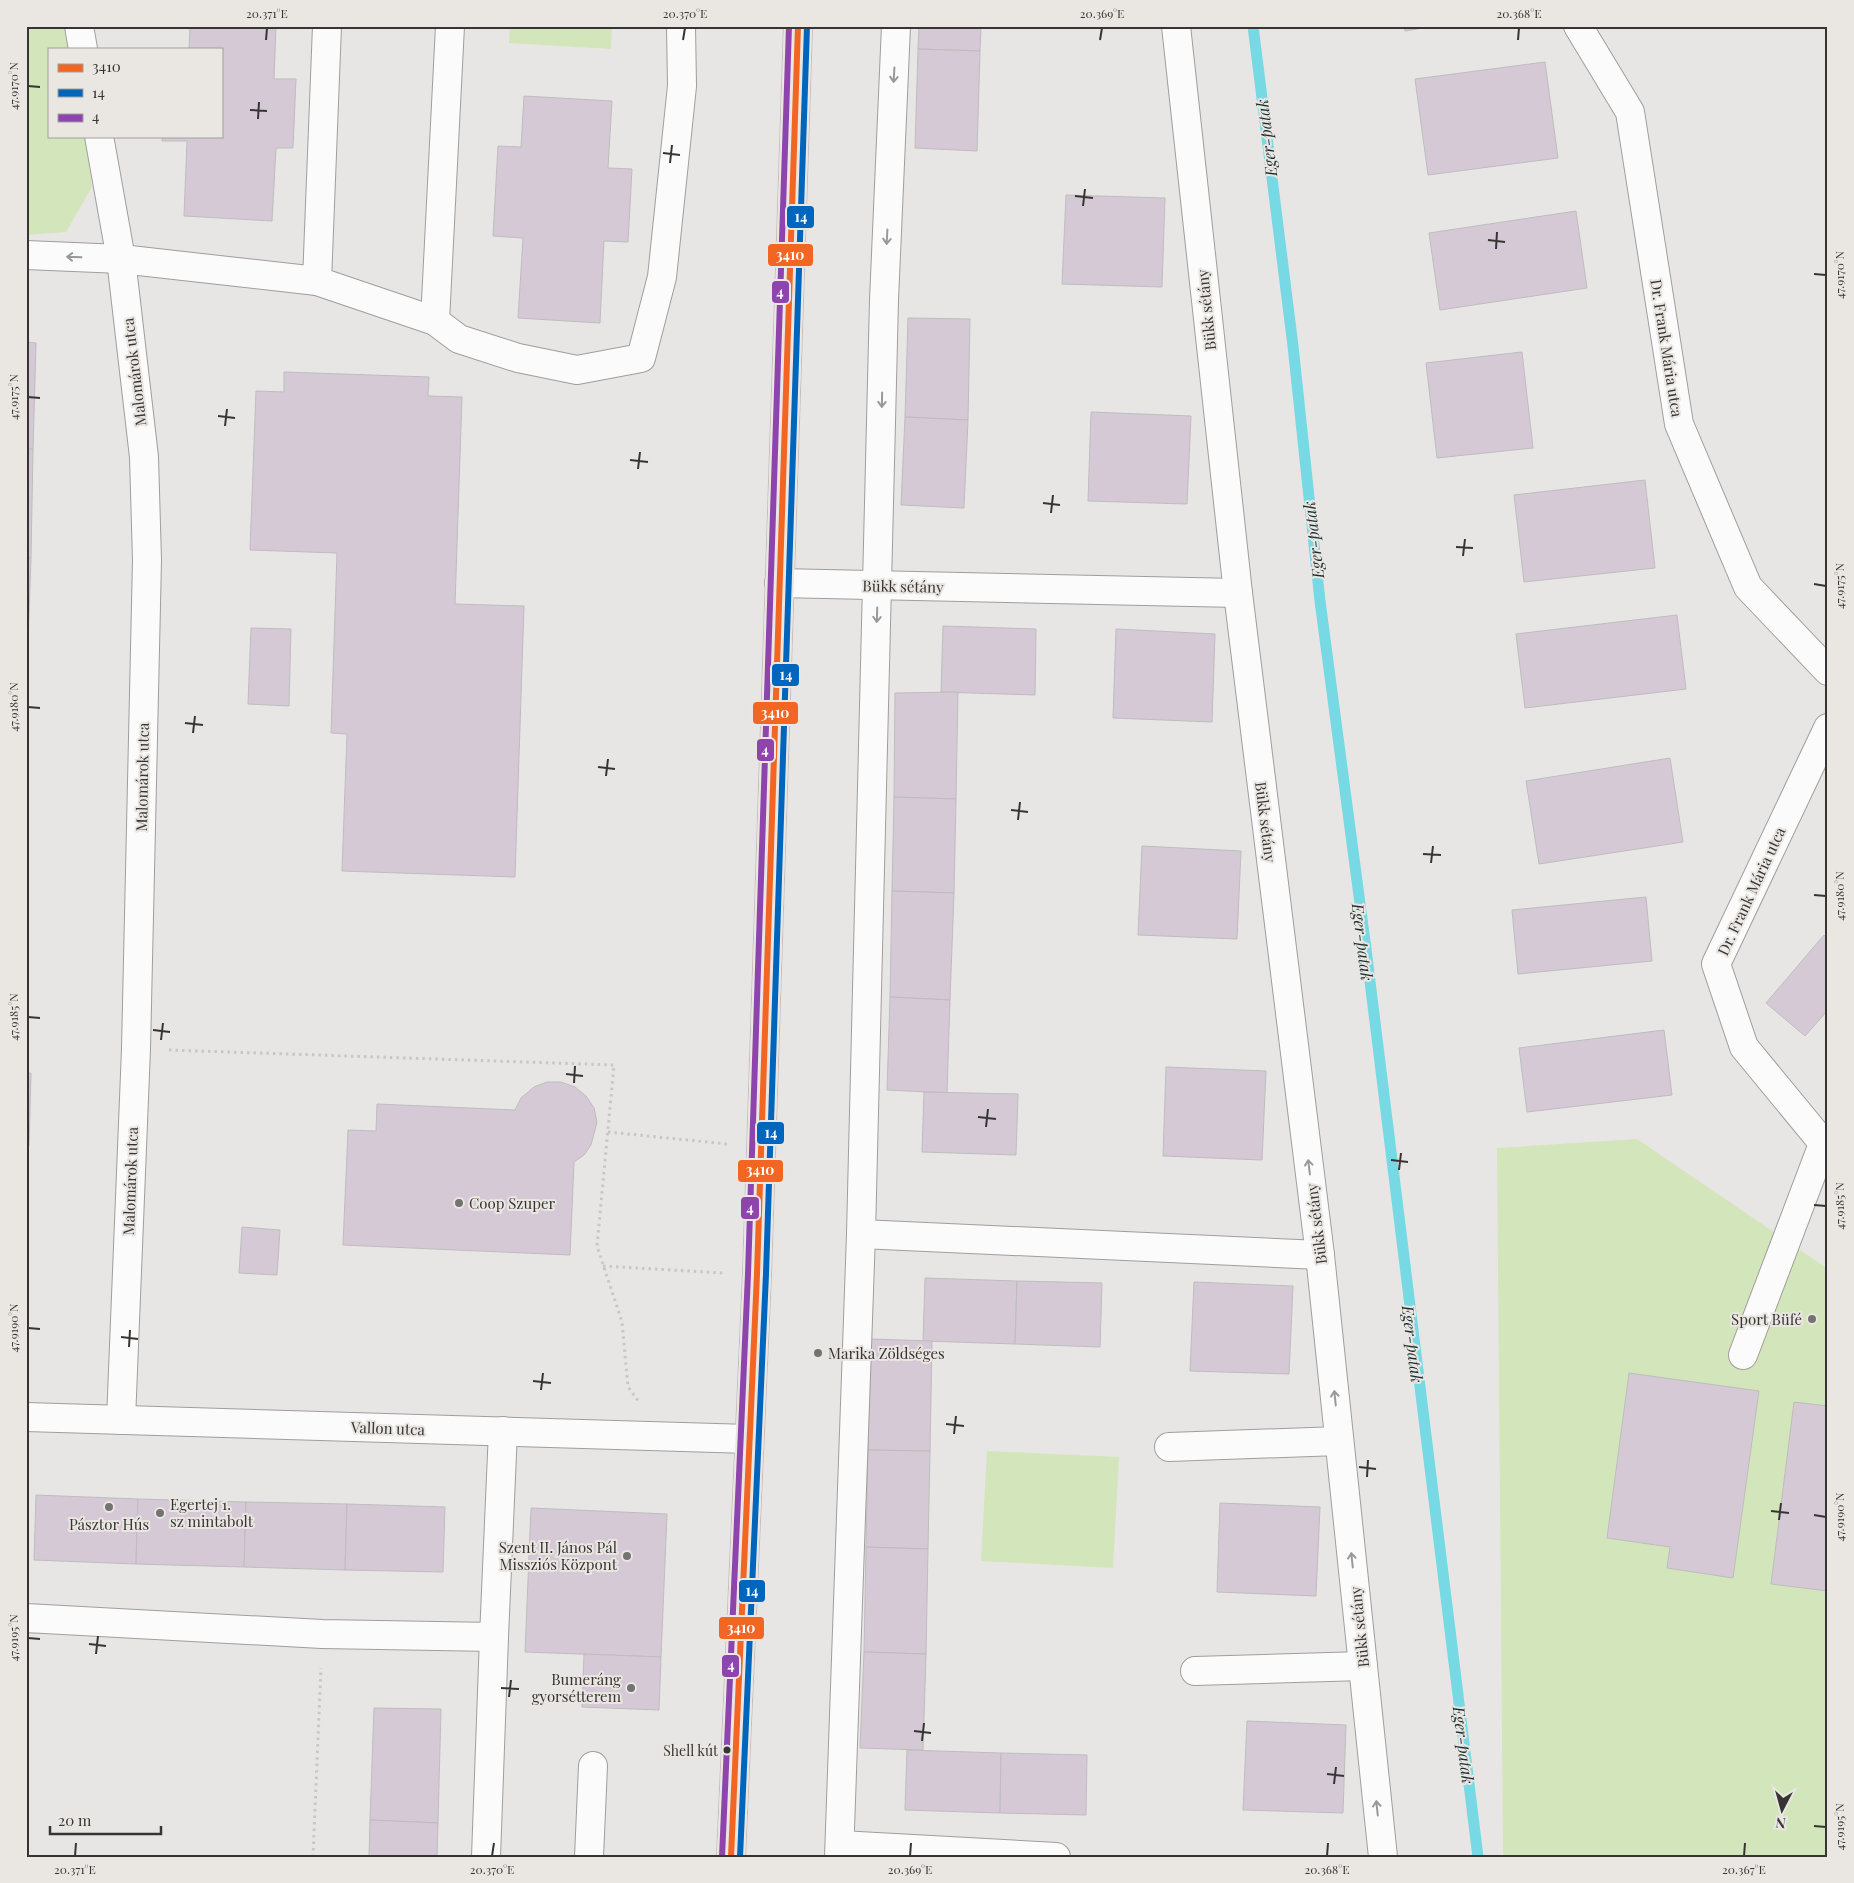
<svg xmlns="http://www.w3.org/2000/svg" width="1854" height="1883" viewBox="0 0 1854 1883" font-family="'Playfair Display',serif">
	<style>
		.green { fill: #d3e5ba }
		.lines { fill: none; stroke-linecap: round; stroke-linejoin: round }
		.stream { stroke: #77d9e4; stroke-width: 11 }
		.building { fill: #d5c9d6; stroke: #bebdbd }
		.minor-casing { stroke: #9f9e9c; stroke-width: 30 }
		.major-casing { stroke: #c5bdbf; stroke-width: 30 }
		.path { stroke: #c8c7c6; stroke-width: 3; stroke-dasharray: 2.5 4; stroke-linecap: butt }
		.minor { stroke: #fcfbfb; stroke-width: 28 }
		.major { stroke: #f6f2f3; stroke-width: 28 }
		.bus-1-casing { stroke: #eae6e2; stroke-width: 10 }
		.bus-2-casing { stroke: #eae6e2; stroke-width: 10 }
		.bus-3-casing { stroke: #eae6e2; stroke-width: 10 }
		.bus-1 { stroke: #f26522; stroke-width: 6 }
		.bus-2 { stroke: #0065bd; stroke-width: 6 }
		.bus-3 { stroke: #8e44ad; stroke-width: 6 }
		.oneway { stroke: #9a9898 }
		.ticks { fill: none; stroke: #373534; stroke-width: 2 }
		.poi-dot { fill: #757372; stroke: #eae6e2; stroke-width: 2 }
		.bus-dot { fill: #373534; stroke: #eae6e2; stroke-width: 2 }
		.labels { text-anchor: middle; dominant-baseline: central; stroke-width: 4; stroke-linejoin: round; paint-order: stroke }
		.bus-label { font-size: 14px; fill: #373534; stroke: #eae6e2; text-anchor: end }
		.street-label { font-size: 15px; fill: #373534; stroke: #eae6e2 }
		.poi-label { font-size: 15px; fill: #373534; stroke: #eae6e2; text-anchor: start }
		.water-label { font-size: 16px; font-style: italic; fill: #172f32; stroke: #eae6e2 }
		.line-badge { stroke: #eae6e2; stroke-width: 2 }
		.badge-label { font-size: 14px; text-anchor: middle; font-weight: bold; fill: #fff }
		.neatline { fill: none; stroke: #373534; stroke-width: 2 }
		.ticks-label { font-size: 12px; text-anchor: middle; fill: #373534 }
	</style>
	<rect width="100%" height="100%" fill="#e8e6e4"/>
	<!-- green -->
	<g class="green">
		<polygon points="26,26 68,26 71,49 49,49 49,136 85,136 92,187 66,232 26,235"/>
		<polygon points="510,26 612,26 611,49 509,43"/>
		<polygon points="1637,1139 1828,1269 1828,1857 1503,1857 1497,1148"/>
		<polygon points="987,1451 1119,1457 1113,1568 981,1561"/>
	</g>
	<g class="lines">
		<!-- stream -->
		<polyline class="stream" points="1253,26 1293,346 1320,601 1366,949 1478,1857"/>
	</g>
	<!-- building -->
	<g class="building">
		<polygon points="190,26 276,26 274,79 296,79 293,148 276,148 272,221 184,216 187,141 162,141 163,136 221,136 221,49 189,49"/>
		<polygon points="919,26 981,26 980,51 918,49"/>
		<polygon points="1404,26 1435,26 1405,31"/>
		<polygon points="918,49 980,51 977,151 915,148"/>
		<polygon points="1545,62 1558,158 1428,175 1415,79"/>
		<polygon points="524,96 612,101 608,168 632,169 628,242 604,241 600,323 518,318 523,238 493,236 498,146 521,147"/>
		<polygon points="1066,195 1165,198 1162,287 1062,284"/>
		<polygon points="1576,211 1587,288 1440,310 1429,233"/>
		<polygon points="908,318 970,319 968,420 905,417"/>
		<polygon points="26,342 36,343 33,449 26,449"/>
		<polygon points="1522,352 1533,448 1437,458 1426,363"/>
		<polygon points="284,372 429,377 428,396 462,397 455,604 524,606 515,877 342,871 347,734 331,733 337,553 250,550 256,391 284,392"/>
		<polygon points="1091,412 1191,416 1187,504 1088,501"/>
		<polygon points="905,417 968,420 964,508 901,505"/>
		<polygon points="26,449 33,449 31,558 26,558"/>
		<polygon points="1645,480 1655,568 1524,582 1514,495"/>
		<polygon points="26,558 31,558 27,670 26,670"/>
		<polygon points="1677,615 1686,689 1525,708 1516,634"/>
		<polygon points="943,626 1036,629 1035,695 941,692"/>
		<polygon points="251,628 291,629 289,706 248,704"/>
		<polygon points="1116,629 1215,634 1212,722 1113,718"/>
		<polygon points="958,692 956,799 894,797 895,693"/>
		<polygon points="1670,758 1683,842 1539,864 1526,781"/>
		<polygon points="894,797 956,799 954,893 892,891"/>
		<polygon points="1142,846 1241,851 1237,939 1138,935"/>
		<polygon points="892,891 954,893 950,1000 890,997"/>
		<polygon points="1646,897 1652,961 1518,974 1512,910"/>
		<polygon points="1824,935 1828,939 1828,1010 1805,1036 1766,1003"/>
		<polygon points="890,997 950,1000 947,1093 887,1090"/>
		<polygon points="1664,1030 1672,1095 1527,1112 1519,1048"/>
		<polygon points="1166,1067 1266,1071 1262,1160 1163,1156"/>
		<polygon points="26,1073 31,1073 29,1146 26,1146"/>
		<polygon points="547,1082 561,1082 575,1087 586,1096 594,1108 597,1122 591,1145 584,1155 574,1162 570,1255 343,1245 348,1130 376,1131 377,1104 515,1110 521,1098 534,1087"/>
		<polygon points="924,1092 1018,1094 1016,1155 922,1152"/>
		<polygon points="242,1227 280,1230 277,1275 239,1273"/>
		<polygon points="925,1278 1017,1281 1015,1344 923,1341"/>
		<polygon points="1017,1281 1102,1283 1100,1347 1015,1344"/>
		<polygon points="1194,1282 1293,1286 1289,1374 1190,1371"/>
		<polygon points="871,1339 932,1341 930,1451 868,1450"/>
		<polygon points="1629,1373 1759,1391 1733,1578 1667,1568 1670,1547 1607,1538"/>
		<polygon points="1794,1402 1828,1406 1828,1591 1771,1584"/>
		<polygon points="868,1450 930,1451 928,1549 866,1547"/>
		<polygon points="36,1495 138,1499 136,1564 34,1560"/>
		<polygon points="138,1499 246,1502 244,1567 136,1564"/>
		<polygon points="246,1502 347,1504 345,1570 244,1567"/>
		<polygon points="1220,1503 1320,1507 1316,1596 1217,1592"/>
		<polygon points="347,1504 445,1507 443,1572 345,1570"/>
		<polygon points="531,1508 667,1514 661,1657 525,1652"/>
		<polygon points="866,1547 928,1549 926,1654 864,1652"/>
		<polygon points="864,1652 926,1654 923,1750 860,1748"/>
		<polygon points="584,1654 661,1657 659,1710 582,1707"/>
		<polygon points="374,1708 441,1709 438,1823 370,1820"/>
		<polygon points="1247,1721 1346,1725 1343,1813 1243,1810"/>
		<polygon points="907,1750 1001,1753 1000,1813 905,1810"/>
		<polygon points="1001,1753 1087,1755 1086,1815 1000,1813"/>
		<polygon points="370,1820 438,1823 437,1857 369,1857"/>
	</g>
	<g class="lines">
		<defs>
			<g id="minor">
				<polyline points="79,26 83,49"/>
				<polyline points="1176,26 1238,593 1320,1255 1383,1857"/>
				<polyline points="1578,26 1630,112 1679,424 1748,587 1828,671"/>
				<polyline points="99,136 121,259 144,457 147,560 136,1049 121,1420"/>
				<polyline points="26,255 121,259 317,281 435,321 459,339 518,358 577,370 641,358 662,277 682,86 681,26"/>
				<polyline points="317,281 327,26"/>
				<polyline points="435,321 450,26"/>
				<polyline points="779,583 1238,593"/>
				<polyline points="1828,728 1716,964 1744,1047 1828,1149"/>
				<polyline points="861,1234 1320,1255"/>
				<polyline points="1743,1355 1823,1144"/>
				<polyline points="26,1417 749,1439"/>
				<polyline points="1169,1447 1339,1441"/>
				<polyline points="26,1618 322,1634 494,1637 503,1431"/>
				<polyline points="1195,1671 1363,1666"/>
				<polyline points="840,1845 1056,1857"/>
				<polyline points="486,1857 494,1637"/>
				<polyline points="589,1857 593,1766"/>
				<polyline points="839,1857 861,1234 884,300 896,26"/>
			</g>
			<polyline id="major" points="731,1857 757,1274 798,26"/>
		</defs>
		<!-- minor casing -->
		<use href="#minor" class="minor-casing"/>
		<!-- major casing -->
		<use href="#major" class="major-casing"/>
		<!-- path -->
		<g class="path">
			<polyline points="169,1050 614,1065 597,1246 622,1322 628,1387 639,1402"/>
			<polyline points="608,1132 727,1144"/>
			<polyline points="603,1266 724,1273"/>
			<polyline points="313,1857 321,1668"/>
		</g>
		<!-- minor -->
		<use href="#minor" class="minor"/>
		<!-- major -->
		<use href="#major" class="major"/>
		<defs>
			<polyline id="bus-1" points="731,1857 757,1274 798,26"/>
			<polyline id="bus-2" points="740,1857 766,1274 807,26"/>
			<polyline id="bus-3" points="722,1857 748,1274 789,26"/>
		</defs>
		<!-- bus-1 casing -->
		<use href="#bus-1" class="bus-1-casing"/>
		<!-- bus-2 casing -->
		<use href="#bus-2" class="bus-2-casing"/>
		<!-- bus-3 casing -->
		<use href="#bus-3" class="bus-3-casing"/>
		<!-- bus-1 -->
		<use href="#bus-1" class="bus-1"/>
		<!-- bus-2 -->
		<use href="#bus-2" class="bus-2"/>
		<!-- bus-3 -->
		<use href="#bus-3" class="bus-3"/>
	</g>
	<!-- one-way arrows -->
	<defs><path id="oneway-shaft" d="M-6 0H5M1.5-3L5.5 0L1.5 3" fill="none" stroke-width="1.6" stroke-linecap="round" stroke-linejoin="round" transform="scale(1.25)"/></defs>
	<g class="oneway">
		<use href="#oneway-shaft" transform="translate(894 75) rotate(93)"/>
		<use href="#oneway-shaft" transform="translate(887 237) rotate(93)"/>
		<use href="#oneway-shaft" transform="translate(74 257) rotate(-178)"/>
		<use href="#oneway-shaft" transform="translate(882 400) rotate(91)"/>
		<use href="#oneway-shaft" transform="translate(877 615) rotate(92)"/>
		<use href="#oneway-shaft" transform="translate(1309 1167) rotate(-97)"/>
		<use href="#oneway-shaft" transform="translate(1335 1398) rotate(-96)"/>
		<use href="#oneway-shaft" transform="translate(1352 1560) rotate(-96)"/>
		<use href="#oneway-shaft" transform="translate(1377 1808) rotate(-96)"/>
	</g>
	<!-- ticks -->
	<path class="ticks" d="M266,40L267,28M683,40L685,28M1100,40L1102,28M1518,40L1519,28M28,86L40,87M250,110L267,111M258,119L259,102M663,153L680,155M670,163L672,145M1075,196L1093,198M1083,206L1085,189M1488,240L1505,242M1496,249L1497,232M1814,274L1826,275M28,397L40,398M218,416L235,418M225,426L227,409M630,460L648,462M638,469L640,452M1043,503L1060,505M1051,513L1053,495M1456,547L1473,548M1463,556L1465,539M1814,584L1826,586M28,707L40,708M185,723L203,725M193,733L195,716M598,767L615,769M606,776L608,759M1011,810L1028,812M1018,820L1020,802M1423,854L1441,855M1431,863L1433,846M1814,895L1826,896M28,1017L40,1018M153,1030L170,1032M161,1040L163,1023M566,1074L583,1076M574,1083L575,1066M978,1117L996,1119M986,1127L988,1109M1391,1160L1408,1162M1399,1170L1401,1153M1814,1205L1826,1206M28,1328L40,1329M121,1337L138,1339M129,1347L130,1330M533,1381L551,1383M541,1390L543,1373M946,1424L964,1426M954,1434L956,1416M1359,1467L1376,1469M1367,1477L1368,1460M1771,1511L1789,1513M1814,1515L1826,1517M1779,1520L1781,1503M28,1638L40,1639M89,1644L106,1646M96,1654L98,1636M501,1688L519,1689M509,1697L511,1680M914,1731L931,1733M922,1741L924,1723M1327,1774L1344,1776M1334,1784L1336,1767M1814,1826L1826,1827M75,1856L76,1843M492,1856L494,1843M910,1856L911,1843M1327,1856L1328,1843M1744,1856L1745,1843"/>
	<!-- markers -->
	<g class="poi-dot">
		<circle cx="459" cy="1203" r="5"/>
		<circle cx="1812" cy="1319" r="5"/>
		<circle cx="818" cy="1353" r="5"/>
		<circle cx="109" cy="1507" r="5"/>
		<circle cx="160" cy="1513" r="5"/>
		<circle cx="627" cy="1556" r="5"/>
		<circle cx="631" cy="1688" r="5"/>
	</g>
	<circle class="bus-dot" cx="727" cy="1750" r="4.5"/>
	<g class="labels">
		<!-- bus labels -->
		<g class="bus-label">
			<text x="718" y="1750">Shell kút</text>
		</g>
		<!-- street labels -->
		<g class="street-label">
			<text transform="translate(1206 310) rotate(-96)">Bükk sétány</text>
			<text transform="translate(1667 348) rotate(81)">Dr. Frank Mária utca</text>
			<text transform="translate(134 372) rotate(-97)">Malomárok utca</text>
			<text transform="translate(903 586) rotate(1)">Bükk sétány</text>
			<text transform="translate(142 777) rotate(-89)">Malomárok utca</text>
			<text transform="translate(1266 822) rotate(83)">Bükk sétány</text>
			<text transform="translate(1751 891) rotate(-65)">Dr. Frank Mária utca</text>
			<text transform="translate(130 1181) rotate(-88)">Malomárok utca</text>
			<text transform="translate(1316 1224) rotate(-97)">Bükk sétány</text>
			<text transform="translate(388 1428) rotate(2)">Vallon utca</text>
			<text transform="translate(1359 1627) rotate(-96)">Bükk sétány</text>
		</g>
		<!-- poi labels -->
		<g class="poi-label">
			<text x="469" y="1203">Coop Szuper</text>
			<text x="1802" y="1319" text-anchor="end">Sport Büfé</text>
			<text x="828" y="1353">Marika Zöldséges</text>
			<text x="170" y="1504">Egertej 1.<tspan x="170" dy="17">sz mintabolt</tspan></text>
			<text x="109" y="1524" text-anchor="middle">Pásztor Hús</text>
			<text x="617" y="1547" text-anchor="end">Szent II. János Pál<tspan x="617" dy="17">Missziós Központ</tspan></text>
			<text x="621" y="1679" text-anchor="end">Bumeráng<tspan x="621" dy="17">gyorsétterem</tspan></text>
		</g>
		<!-- water labels -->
		<g class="water-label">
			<text transform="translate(1266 138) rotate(-97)">Eger-patak</text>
			<text transform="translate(1313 540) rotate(-97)">Eger-patak</text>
			<text transform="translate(1363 942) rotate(83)">Eger-patak</text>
			<text transform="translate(1413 1344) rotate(83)">Eger-patak</text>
			<text transform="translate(1464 1745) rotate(83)">Eger-patak</text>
		</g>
	</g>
	<g class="line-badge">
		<rect x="786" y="205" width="29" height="24" rx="5" fill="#0065bd"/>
		<rect x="767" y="243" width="47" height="24" rx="5" fill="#f26522"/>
		<rect x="771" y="280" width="19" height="24" rx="5" fill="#8e44ad"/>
		<rect x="771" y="663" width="29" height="24" rx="5" fill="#0065bd"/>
		<rect x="752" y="701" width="47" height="24" rx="5" fill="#f26522"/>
		<rect x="756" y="738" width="19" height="24" rx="5" fill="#8e44ad"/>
		<rect x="756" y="1121" width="29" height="24" rx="5" fill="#0065bd"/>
		<rect x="737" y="1159" width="47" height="24" rx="5" fill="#f26522"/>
		<rect x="740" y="1196" width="20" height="24" rx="5" fill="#8e44ad"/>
		<rect x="738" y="1579" width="28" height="24" rx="5" fill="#0065bd"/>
		<rect x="718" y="1616" width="47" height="24" rx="5" fill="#f26522"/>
		<rect x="721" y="1654" width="19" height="24" rx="5" fill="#8e44ad"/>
	</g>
	<g class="badge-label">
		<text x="801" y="222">14</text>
		<text x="790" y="260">3410</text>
		<text x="780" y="297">4</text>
		<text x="786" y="680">14</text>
		<text x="775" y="718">3410</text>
		<text x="765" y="755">4</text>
		<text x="771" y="1138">14</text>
		<text x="760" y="1175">3410</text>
		<text x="750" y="1213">4</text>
		<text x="752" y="1596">14</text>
		<text x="741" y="1633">3410</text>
		<text x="731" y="1670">4</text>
	</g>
	<!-- border -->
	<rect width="1854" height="1883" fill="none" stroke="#eae6e2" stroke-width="55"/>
	<!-- legend -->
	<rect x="48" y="48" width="175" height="90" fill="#eae6e2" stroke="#a29f9c"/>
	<rect x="58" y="64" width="25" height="8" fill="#f26522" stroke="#a29f9c"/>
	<text x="92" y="72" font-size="15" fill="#373534">3410</text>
	<rect x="58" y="89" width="25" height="8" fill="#0065bd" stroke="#a29f9c"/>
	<text x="92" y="98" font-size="15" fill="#373534">14</text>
	<rect x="58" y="114" width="25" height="8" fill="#8e44ad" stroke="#a29f9c"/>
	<text x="92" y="122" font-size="15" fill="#373534">4</text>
	<!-- north arrow -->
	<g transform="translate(1782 1810) rotate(186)" stroke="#eae6e2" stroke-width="4" paint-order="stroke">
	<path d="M0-4L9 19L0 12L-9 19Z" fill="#373534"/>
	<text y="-8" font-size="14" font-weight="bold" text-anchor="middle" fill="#373534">N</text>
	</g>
	<!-- scale -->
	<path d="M50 1826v8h111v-8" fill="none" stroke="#373534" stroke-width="2.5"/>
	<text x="58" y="1826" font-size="15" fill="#373534" stroke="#eae6e2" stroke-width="4" paint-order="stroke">20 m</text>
	<rect x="28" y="28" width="1798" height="1828" class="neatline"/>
	<g class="ticks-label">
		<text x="267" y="18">20.371°E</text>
		<text x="685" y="18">20.370°E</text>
		<text x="1102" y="18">20.369°E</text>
		<text x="1519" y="18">20.368°E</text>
		<text transform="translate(14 86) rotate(-90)" y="4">47.9170°N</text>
		<text transform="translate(1840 275) rotate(-90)" y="4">47.9170°N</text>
		<text transform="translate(14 397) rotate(-90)" y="4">47.9175°N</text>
		<text transform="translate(1840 586) rotate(-90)" y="4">47.9175°N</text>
		<text transform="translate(14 707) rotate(-90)" y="4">47.9180°N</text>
		<text transform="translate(1840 896) rotate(-90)" y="4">47.9180°N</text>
		<text transform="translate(14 1017) rotate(-90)" y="4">47.9185°N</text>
		<text transform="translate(1840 1206) rotate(-90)" y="4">47.9185°N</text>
		<text transform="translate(14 1328) rotate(-90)" y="4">47.9190°N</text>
		<text transform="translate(1840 1517) rotate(-90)" y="4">47.9190°N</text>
		<text transform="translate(14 1638) rotate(-90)" y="4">47.9195°N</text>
		<text transform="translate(1840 1827) rotate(-90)" y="4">47.9195°N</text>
		<text x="75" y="1874">20.371°E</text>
		<text x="492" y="1874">20.370°E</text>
		<text x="910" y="1874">20.369°E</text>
		<text x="1327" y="1874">20.368°E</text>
		<text x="1744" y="1874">20.367°E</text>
	</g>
</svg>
